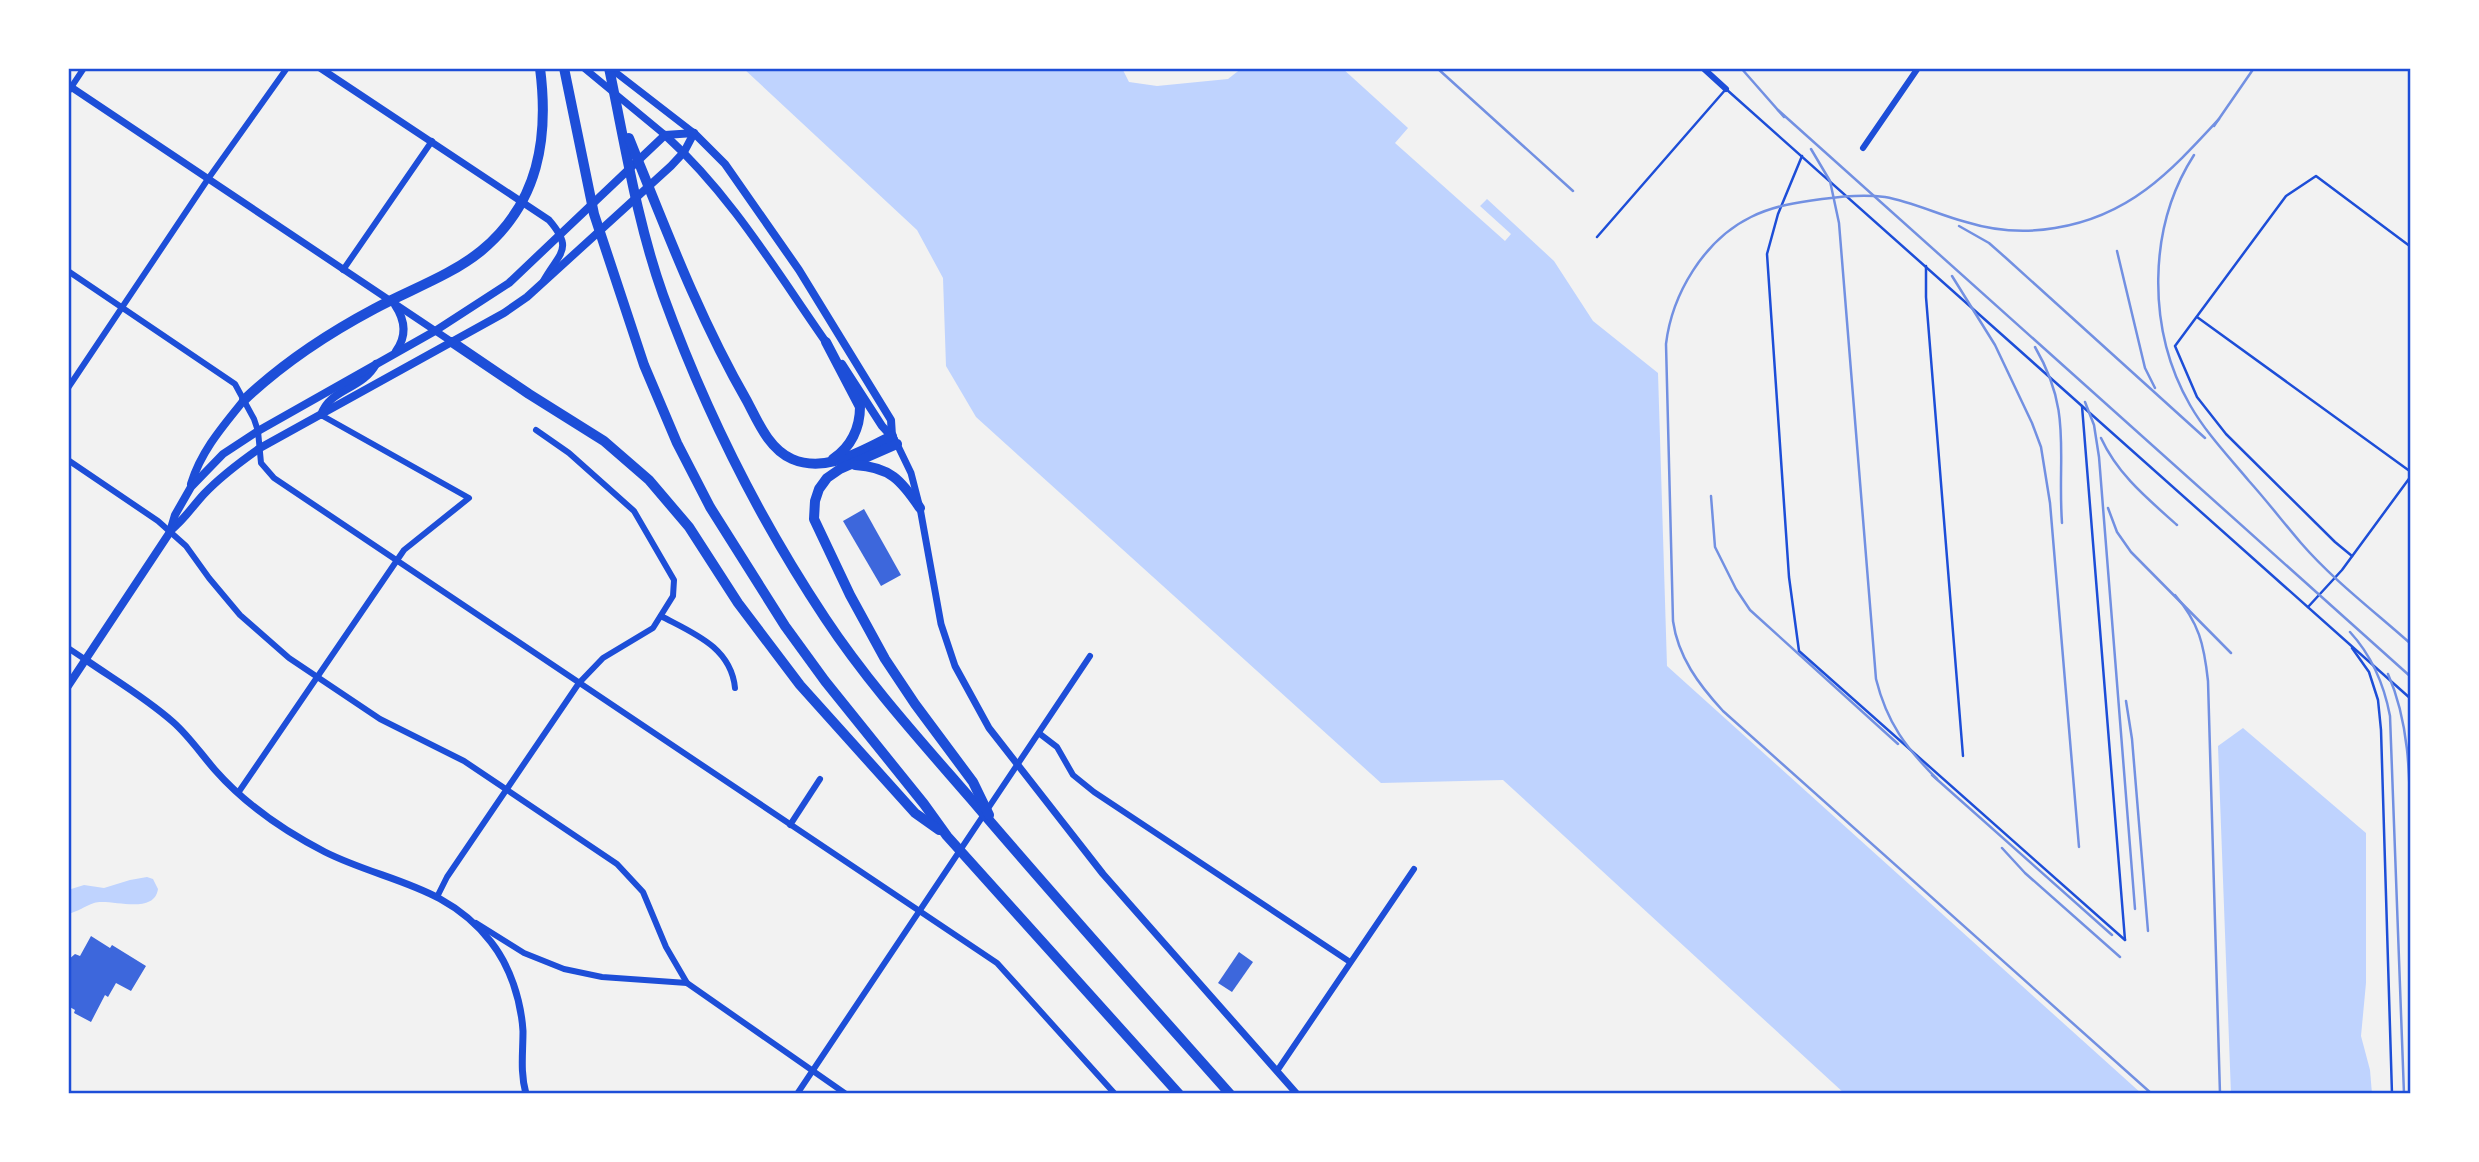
<svg xmlns="http://www.w3.org/2000/svg" width="2479" height="1162" viewBox="0 0 2479 1162" font-family="'Crimson Pro',serif">
	<style>
		.water { fill: #bfd3fe }
		.building { fill: #3d67dc }
		.lines { fill: none; stroke-linecap: round; stroke-linejoin: round }
		.service { stroke: #1d4ed8; stroke-width: 2.5 }
		.minor { stroke: #1d4ed8; stroke-width: 6 }
		.tertiary { stroke: #1d4ed8; stroke-width: 7 }
		.secondary { stroke: #1d4ed8; stroke-width: 8 }
		.motorway { stroke: #1d4ed8; stroke-width: 10 }
		.rail { stroke: #7290e2; stroke-width: 2.5 }
		.neatline { fill: none; stroke: #1d4ed8; stroke-width: 2.5 }
	</style>
	<rect width="100%" height="100%" fill="#f2f2f2"/>
	<!-- water -->
	<g class="water">
		<polygon points="743,68 1122,68 1129,82 1157,86 1228,79 1242,68 1342,68 1408,128 1395,143 1505,241 1511,234 1480,206 1487,199 1554,261 1593,321 1658,373 1667,666 2142,1094 1845,1094 1503,780 1381,783 976,417 946,366 943,278 917,230"/>
		<polygon points="2243,728 2366,833 2366,983 2361,1036 2370,1070 2372,1094 2231,1094 2218,746"/>
		<path d="M147,877L153,879L158,889C154,916 110,898 94,903C85,906 77,912 68,914V890L84,885L104,888L130,880Z"/>
	</g>
	<!-- building -->
	<g class="building">
		<polygon points="864,509 901,575 881,586 843,521"/>
		<polygon points="91,936 110,948 112,945 146,966 131,991 116,983 108,997 105,995 91,1022 74,1013 75,1010 68,1006 68,960 75,954 80,956"/>
		<polygon points="1239,952 1253,962 1232,992 1218,983"/>
	</g>
	<g class="lines">
		<!-- service -->
		<g class="service">
			<polyline points="1802,156 1778,214 1767,254 1789,577 1799,651 2125,940"/>
			<polyline points="1597,237 1726,89 2411,699"/>
			<polyline points="1926,266 1926,297 1963,756"/>
			<polyline points="2197,317 2411,472"/>
			<polyline points="2082,406 2125,940"/>
			<polyline points="2352,556 2335,542 2226,434 2197,397 2175,346 2286,196 2316,176 2411,247"/>
			<polyline points="2308,607 2342,570 2411,476"/>
			<polyline points="2352,648 2369,672 2378,700 2381,730 2392,1094"/>
		</g>
		<!-- minor -->
		<g class="minor">
			<polyline points="1703,68 1726,89"/>
			<polyline points="68,92 84,68"/>
			<polyline points="1863,148 1918,68"/>
			<polyline points="343,270 432,141"/>
			<polyline points="68,271 235,384 254,419 258,431 261,463 274,478 997,963 1115,1094"/>
			<polyline points="68,388 208,179 287,68"/>
			<polyline points="68,460 158,521 186,546 209,578 240,615 289,658 380,719 464,761 617,864 643,892 666,947 687,983"/>
			<path d="M661,616C693,633 731,647 735,688"/>
			<polyline points="68,648 86,660"/>
			<polyline points="1040,734 1057,747 1073,775 1094,792 1350,962"/>
			<polyline points="238,793 404,550 469,498 321,415"/>
			<polyline points="790,825 820,779"/>
			<polyline points="437,897 447,877 579,683 603,658 653,628 673,596 674,580 634,511 569,453 536,430"/>
			<polyline points="476,923 524,953 564,969 602,977 687,983 846,1094"/>
			<polyline points="1277,1071 1414,869"/>
			<polyline points="797,1094 1090,656"/>
		</g>
		<!-- tertiary -->
		<g class="tertiary">
			<path d="M320,68L549,220C574,249 560,252 544,280"/>
			<polyline points="584,68 665,135"/>
			<polyline points="610,68 694,133"/>
			<polyline points="68,85 452,342"/>
			<polyline points="897,444 911,473 920,508 941,624 955,666 989,728 1103,874 1297,1094"/>
			<path d="M86,660C115,680 146,698 173,722C189,736 201,754 215,770C245,804 284,831 325,852C385,882 446,884 491,942C510,966 521,1000 523,1031C523,1053 520,1072 526,1094"/>
		</g>
		<!-- secondary -->
		<g class="secondary">
			<polyline points="694,133 725,164 799,270 891,420 892,436"/>
			<path d="M665,135C732,196 776,271 828,345"/>
			<path d="M395,305C405,320 407,336 396,351"/>
			<polyline points="842,364 882,426 894,439"/>
			<path d="M321,415C330,388 362,390 376,364"/>
			<path d="M191,484C201,451 223,426 244,400"/>
			<path d="M170,531C184,520 192,507 204,494C221,476 240,462 260,448L504,313L527,297L671,166L684,152L694,133"/>
			<polyline points="68,686 170,532 175,515 191,487 223,454 258,431 435,331 509,283 665,135 694,133"/>
		</g>
		<!-- motorway -->
		<g class="motorway">
			<polyline points="564,68 594,214 644,365 677,443 710,507 785,626 825,681 924,804 947,836 1179,1094"/>
			<path d="M609,68C625,144 637,222 663,295C704,408 758,517 825,618C868,683 920,740 971,799C1056,899 1143,996 1230,1094"/>
			<path d="M629,138C665,227 699,318 747,401C758,422 769,449 792,459C827,474 861,450 892,436"/>
			<polyline points="452,342 529,394 604,441 649,480 689,527 738,603 800,685 915,813 939,830"/>
			<path d="M826,342L860,407C860,428 851,447 833,459"/>
			<path d="M244,400C283,363 327,334 374,309C409,290 450,276 481,251C539,203 549,138 540,68"/>
			<polyline points="897,444 840,469 827,478 819,489 815,501 814,519 850,595 885,659 915,704 973,782 989,815"/>
			<path d="M855,465C890,467 901,480 920,508"/>
		</g>
		<!-- rail -->
		<g class="rail">
			<polyline points="1437,68 1573,191"/>
			<polyline points="1741,68 1784,117"/>
			<polyline points="1778,110 2411,677"/>
			<polyline points="2214,126 2254,68"/>
			<path d="M1811,149L1830,181L1839,223L1876,679C1887,723 1906,748 1937,779"/>
			<path d="M2194,155C2147,228 2147,330 2190,405C2206,433 2229,457 2249,481C2267,501 2283,522 2301,543C2333,580 2374,611 2411,644"/>
			<polyline points="1959,226 1989,243 2006,258 2205,438"/>
			<polyline points="2117,251 2145,368 2155,388"/>
			<polyline points="1952,276 1995,345 2032,423 2041,447 2050,503 2079,847"/>
			<path d="M2035,347C2073,412 2057,453 2062,523"/>
			<polyline points="2085,402 2094,425 2099,457 2135,909"/>
			<path d="M2101,438C2118,475 2148,499 2177,525"/>
			<polyline points="1711,496 1715,547 1736,589 1750,610 1898,744"/>
			<polyline points="2108,508 2117,532 2131,552 2231,653"/>
			<path d="M2175,595C2199,623 2204,644 2208,681L2220,1094"/>
			<path d="M2350,632C2372,656 2384,684 2390,716L2404,1094"/>
			<path d="M2388,674C2414,733 2409,799 2411,862"/>
			<polyline points="2126,701 2132,739 2148,931"/>
			<polyline points="1932,775 2112,935"/>
			<polyline points="2002,848 2025,873 2120,957"/>
			<path d="M2152,1094L1723,711C1699,685 1678,657 1673,621L1666,344C1672,294 1704,240 1751,217C1773,206 1798,202 1822,199C1843,196 1864,194 1885,197C1913,202 1939,215 1966,222C1995,231 2026,233 2055,228C2130,216 2170,172 2219,119"/>
		</g>
	</g>
	<!-- border -->
	<rect width="2479" height="1162" fill="none" stroke="#ffffff" stroke-width="140"/>
	<rect x="70" y="70" width="2339" height="1022" class="neatline"/>
</svg>
